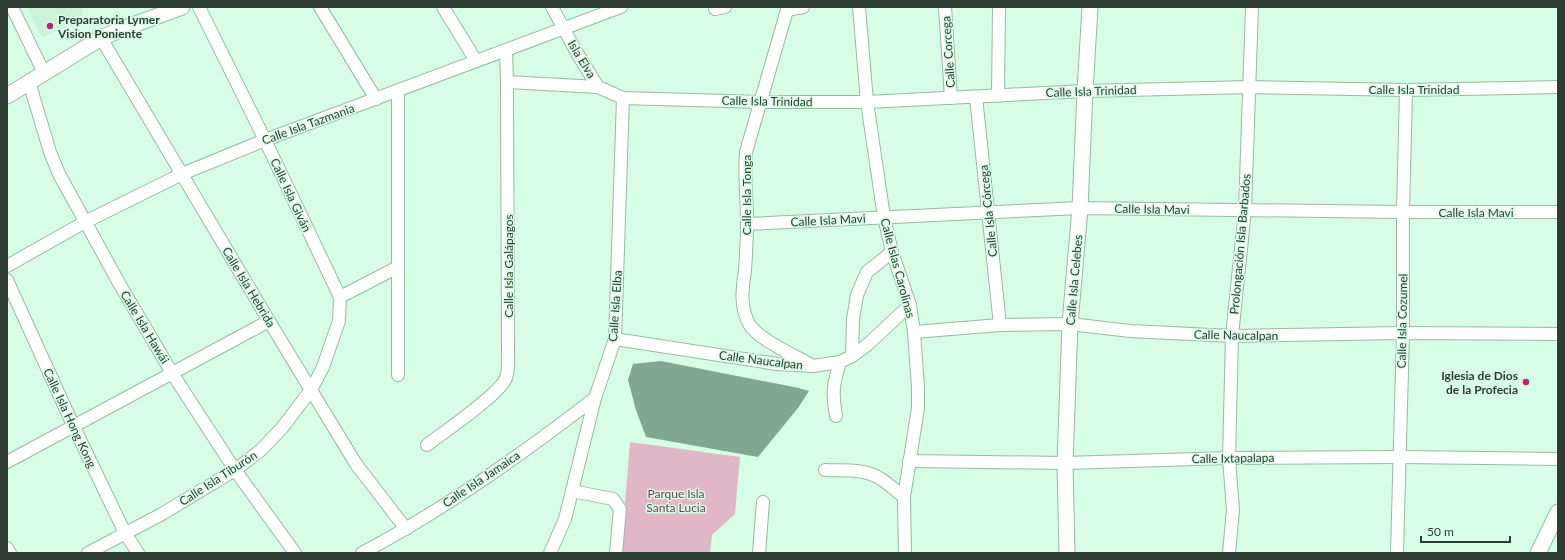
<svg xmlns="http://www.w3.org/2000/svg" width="1565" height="560" viewBox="0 0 1565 560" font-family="Lato,sans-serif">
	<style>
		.built { fill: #c7f3d9 }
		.green { fill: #e0b7c6 }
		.water { fill: #80a890 }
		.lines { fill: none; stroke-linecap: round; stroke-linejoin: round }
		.minor-casing { stroke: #96b9a4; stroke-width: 14 }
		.tertiary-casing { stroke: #96b9a4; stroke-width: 17 }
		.minor { stroke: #fff; stroke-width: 12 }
		.tertiary { stroke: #fff; stroke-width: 15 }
		.poi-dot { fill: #b12a6f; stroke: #d8fde6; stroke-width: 1.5 }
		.labels { text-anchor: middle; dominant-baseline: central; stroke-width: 3; stroke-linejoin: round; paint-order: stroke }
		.poi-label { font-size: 12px; font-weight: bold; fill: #2e3d34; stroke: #d8fde6; text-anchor: start }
		.street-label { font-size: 12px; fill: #2e3d34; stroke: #d8fde6 }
		.park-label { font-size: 12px; fill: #753c54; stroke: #d8fde6 }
	</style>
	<rect width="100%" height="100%" fill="#d8fde6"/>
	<!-- built -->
	<polygon class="built" points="27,7 80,7 84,14 42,38"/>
	<!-- green -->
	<polygon class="green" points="630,442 740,457 735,514 712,535 710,553 621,553"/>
	<!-- water -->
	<polygon class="water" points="661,361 799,388 809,391 798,408 758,457 646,437 636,410 628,380 633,364"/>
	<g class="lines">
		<defs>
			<g id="minor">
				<polyline points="12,7 44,73"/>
				<polyline points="199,7 265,140 340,297"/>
				<polyline points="320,7 376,99"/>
				<polyline points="443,7 476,61"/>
				<polyline points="552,7 577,53 598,87 623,98 761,102 867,102 1085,91 1250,87 1406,90 1558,87"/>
				<polyline points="859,7 867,102 884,217 892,252 910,305 914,332 918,387 918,408 904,497 905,553"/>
				<polyline points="945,7 951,98"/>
				<polyline points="715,9 725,7"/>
				<path d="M787,10L746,152C744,175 747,198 747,222C747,238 746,255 745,271C742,289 740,307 749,324C759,340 796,356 813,366"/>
				<polyline points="787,10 803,7"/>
				<polyline points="101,38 269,321 356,464 406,529"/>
				<polyline points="29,82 50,152 59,174 119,283 172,373 235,470 295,553"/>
				<polyline points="507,82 598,87"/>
				<polyline points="998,96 999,7"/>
				<polyline points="976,97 1000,325"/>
				<polyline points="747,224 1080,208 1403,212 1558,212"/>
				<polyline points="7,266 85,222 182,174 265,140 621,7"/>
				<polyline points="7,280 73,425 125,533 138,553"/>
				<polyline points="914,332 1000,325 1070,324 1130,331 1232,336 1403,333 1558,334"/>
				<polyline points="615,339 777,364 813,366 840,362 852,356 866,346 910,305"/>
				<polyline points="852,356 853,319 857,295 867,272 892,252"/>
				<polyline points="398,375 398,91"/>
				<path d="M836,416C832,392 833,385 840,362"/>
				<path d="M427,445C444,432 499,395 506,378C509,370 508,358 508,350L507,82L506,50"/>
				<polyline points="909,461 1065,463 1229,458 1400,457 1558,459"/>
				<polyline points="7,462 269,321"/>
				<path d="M825,470C843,471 865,468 881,479C889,484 896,491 904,497"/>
				<polyline points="572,491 613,499 620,509 616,553"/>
				<polyline points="7,548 10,553"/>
				<polyline points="88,553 162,514 235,470 261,450 282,428 311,390 323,367 339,321 340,297 398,267"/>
				<path d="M362,553C445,509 521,455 595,398"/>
				<polyline points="550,553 565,519 595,398 615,339 623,98"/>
				<polyline points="759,553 763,502"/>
				<polyline points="1229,553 1233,510 1229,458 1232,336 1245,210 1252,7"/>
				<polyline points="1397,553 1403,333 1403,212 1406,90"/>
			</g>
			<g id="tertiary">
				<polyline points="7,96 101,38 122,29 182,7"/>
				<polyline points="1067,553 1065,463 1070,324 1080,208 1085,91 1090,7"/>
				<polyline points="1538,553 1558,512"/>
			</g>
		</defs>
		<!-- minor casing -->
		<use href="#minor" class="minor-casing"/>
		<!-- tertiary casing -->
		<use href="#tertiary" class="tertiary-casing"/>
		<!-- minor -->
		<use href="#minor" class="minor"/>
		<!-- tertiary -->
		<use href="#tertiary" class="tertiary"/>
	</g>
	<!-- markers -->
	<g class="poi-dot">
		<circle cx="50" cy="26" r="4"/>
		<circle cx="1526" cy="382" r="4"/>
	</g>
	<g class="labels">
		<!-- poi labels -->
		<g class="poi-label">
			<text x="58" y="19">Preparatoria Lymer<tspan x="58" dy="14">Vision Poniente</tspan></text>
			<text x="1518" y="375" text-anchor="end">Iglesia de Dios<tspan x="1518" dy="14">de la Profecia</tspan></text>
		</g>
		<!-- street labels -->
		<g class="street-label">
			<text transform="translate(948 52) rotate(-94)">Calle Corcega</text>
			<text transform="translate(582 59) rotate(59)">Isla Elva</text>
			<text x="1414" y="89">Calle Isla Trinidad</text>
			<text transform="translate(1091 91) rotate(-2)">Calle Isla Trinidad</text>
			<text transform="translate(767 101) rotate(1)">Calle Isla Trinidad</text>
			<text transform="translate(308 124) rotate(-20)">Calle Isla Tazmania</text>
			<text transform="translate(291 195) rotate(65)">Calle Isla Giván</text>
			<text transform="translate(746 195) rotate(-90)">Calle Isla Tonga</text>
			<text transform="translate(1152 209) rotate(1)">Calle Isla Mavi</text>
			<text transform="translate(988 211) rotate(-96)">Calle Isla Córcega</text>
			<text x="1476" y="212">Calle Isla Mavi</text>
			<text transform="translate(828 220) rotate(-3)">Calle Isla Mavi</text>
			<text transform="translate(1240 244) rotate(-85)">Prolongación Isla Barbados</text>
			<text transform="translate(508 266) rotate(-90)">Calle Isla Galápagos</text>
			<text transform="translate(898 268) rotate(75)">Calle Islas Carolinas</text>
			<text transform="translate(1074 280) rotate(-85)">Calle Isla Celebes</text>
			<text transform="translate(249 287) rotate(59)">Calle Isla Hebrida</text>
			<text transform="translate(615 306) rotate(-86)">Calle Isla Elba</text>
			<text transform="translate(1402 321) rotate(-89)">Calle Isla Cozumel</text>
			<text transform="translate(145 327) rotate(59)">Calle Isla Hawái</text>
			<text transform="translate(1236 335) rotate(1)">Calle Naucalpan</text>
			<text transform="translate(761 360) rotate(7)">Calle Naucalpan</text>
			<text transform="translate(70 418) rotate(65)">Calle Isla Hong Kong</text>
			<text transform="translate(1233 458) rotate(-1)">Calle Ixtapalapa</text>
			<text transform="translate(218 478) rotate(-33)">Calle Isla Tiburón</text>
			<text transform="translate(481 479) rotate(-34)">Calle Isla Jamaica</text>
		</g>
		<!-- park labels -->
		<g class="park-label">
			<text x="676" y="493">Parque Isla<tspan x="676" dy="14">Santa Lucia</tspan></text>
		</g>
	</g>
	<!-- border -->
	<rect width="1565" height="560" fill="none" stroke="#2e3d34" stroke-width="16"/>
	<!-- scale -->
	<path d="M1421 536v6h89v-6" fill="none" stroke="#2e3d34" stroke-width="2"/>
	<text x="1427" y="536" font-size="12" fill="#2e3d34" stroke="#d8fde6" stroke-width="3" paint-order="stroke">50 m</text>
</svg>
